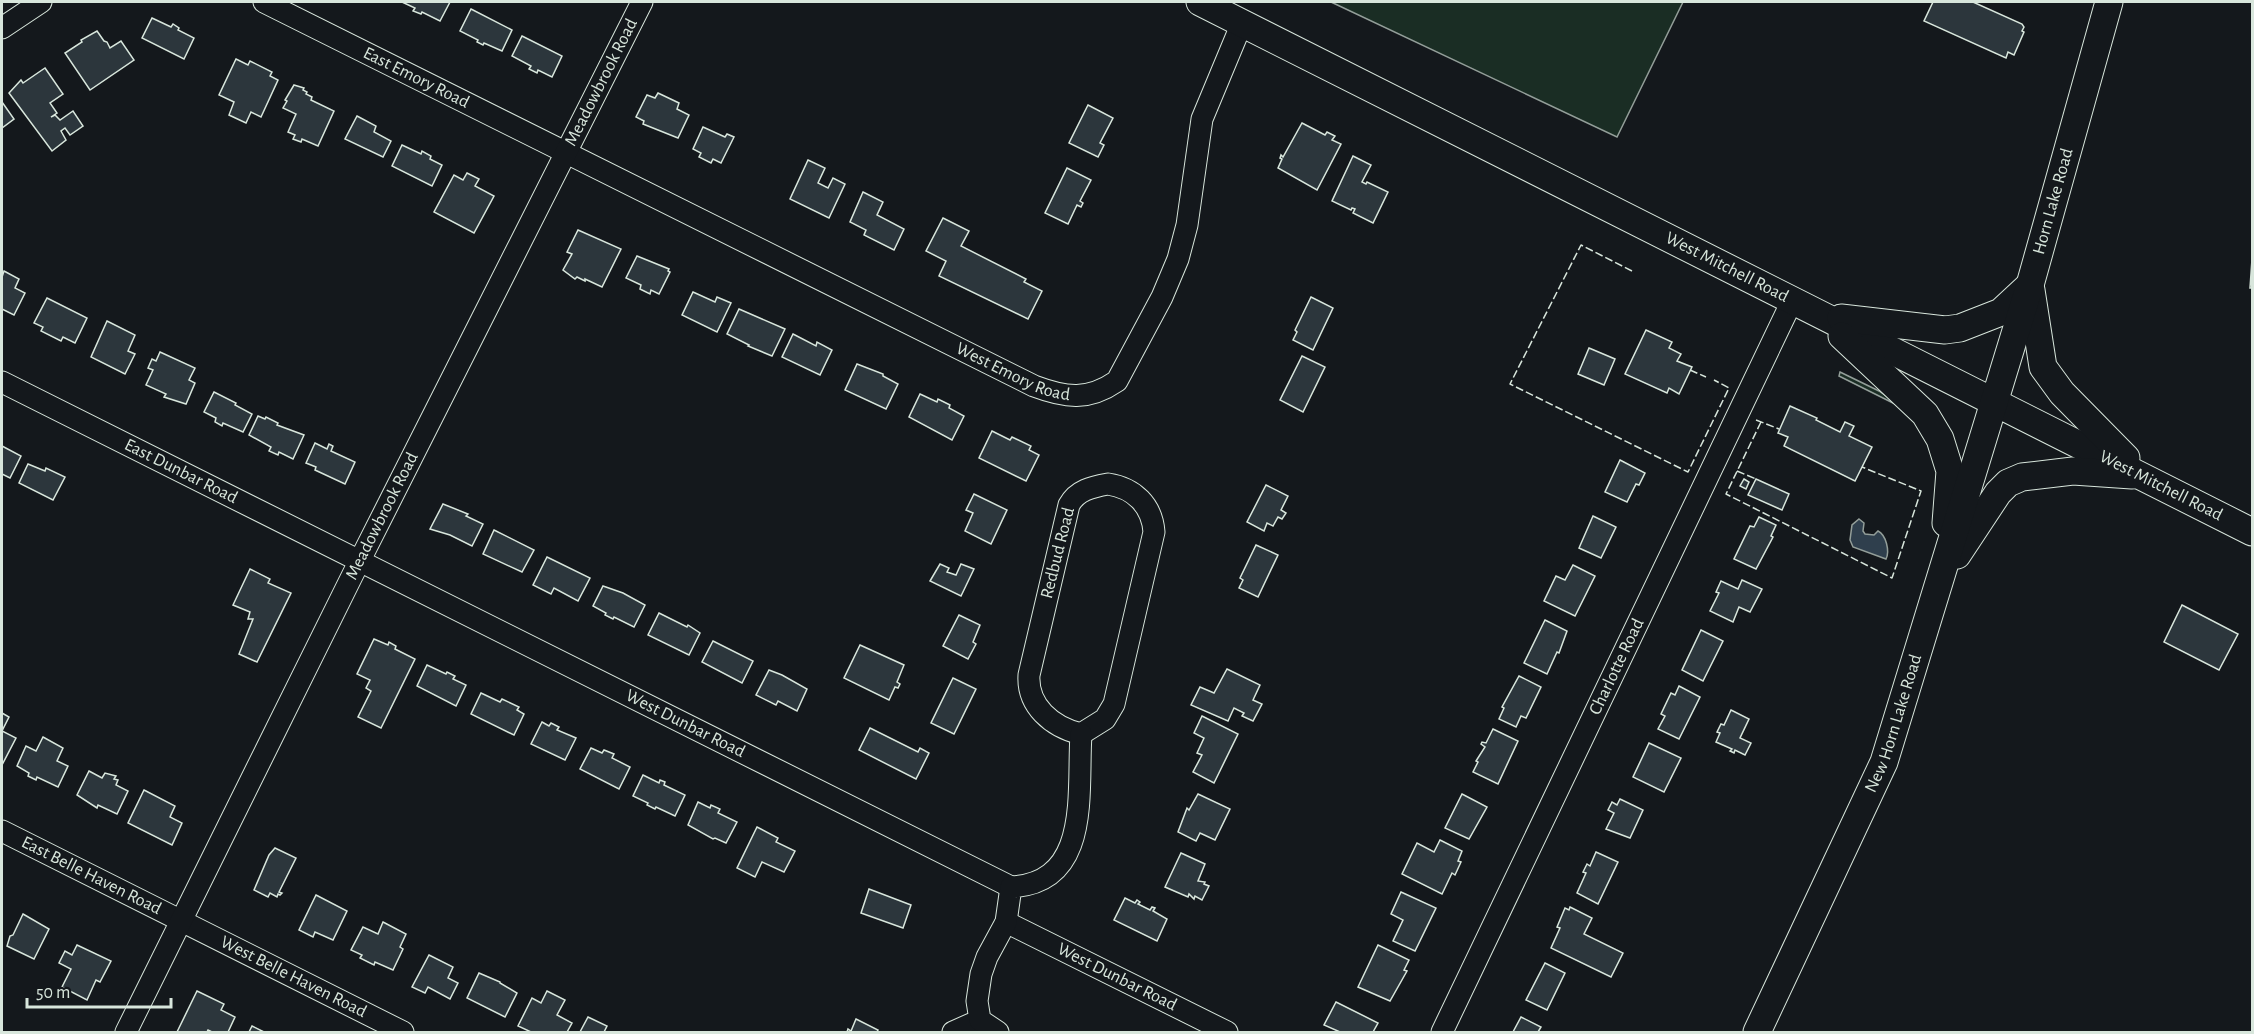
<svg xmlns="http://www.w3.org/2000/svg" width="2254" height="1034" viewBox="0 0 2254 1034" font-family="'Alegreya Sans',sans-serif">
	<style>
		.green { fill: #1a2d24; stroke: #939e99; stroke-width: 1.5 }
		.water { fill: #2f3f4d; stroke: #939e99; stroke-width: 1.5 }
		.building { fill: #2c363c; stroke: #d8e6dc; stroke-width: 1.5 }
		.lines { fill: none; stroke-linecap: round; stroke-linejoin: round }
		.minor-casing { stroke: #d8e6dc; stroke-width: 23 }
		.major-casing { stroke: #d8e6dc; stroke-width: 29 }
		.minor { stroke: #14181c; stroke-width: 21 }
		.major { stroke: #14181c; stroke-width: 27 }
		.fence { stroke: #d8e6dc; stroke-width: 1.5; stroke-dasharray: 8 3; stroke-linecap: butt }
		.labels { text-anchor: middle; dominant-baseline: central; stroke-width: 4.5; stroke-linejoin: round; paint-order: stroke }
		.street-label { font-size: 18px; fill: #d8e6dc; stroke: #14181c }
	</style>
	<rect width="100%" height="100%" fill="#14181c"/>
	<!-- green -->
	<g class="green">
		<polygon points="1331,2 1683,2 1617,137"/>
		<polygon points="1840,372 1879,391 1903,408 1839,376"/>
	</g>
	<!-- water -->
	<path class="water" d="M1859,519L1864,523L1863,531L1865,534L1874,535L1878,531C1886,535 1890,551 1886,559L1853,547L1850,540L1852,525Z"/>
	<!-- building -->
	<g class="building">
		<polygon points="402,2 450,2 440,21 422,12 421,14 413,11 415,8"/>
		<polygon points="1933,2 1973,2 2022,24 2024,27 2022,31 2024,32 2014,55 2008,52 2006,58 1924,21"/>
		<polygon points="471,9 512,30 502,51 484,43 483,45 477,42 478,40 460,31"/>
		<polygon points="152,18 171,27 173,24 179,28 178,30 194,38 184,59 142,38"/>
		<polygon points="97,31 104,41 107,42 110,48 121,41 134,60 90,90 65,53 82,42 81,40"/>
		<polygon points="522,36 562,56 552,77 538,70 537,73 529,69 531,66 512,56"/>
		<polygon points="236,59 248,65 250,61 272,72 270,76 278,80 261,117 251,112 246,123 229,115 234,102 219,95"/>
		<polygon points="45,68 63,94 50,103 57,113 51,117 55,115 60,120 73,111 83,126 70,135 65,128 61,131 66,140 52,151 9,93 21,80 23,83"/>
		<polygon points="294,85 304,88 303,90 307,92 306,94 312,97 311,100 334,111 318,146 302,139 301,142 293,139 295,135 288,132 296,114 283,108 287,101 285,100"/>
		<polygon points="658,93 679,103 677,109 689,115 678,138 643,124 644,121 636,117 647,95 655,98"/>
		<polygon points="2,102 14,119 2,128"/>
		<polygon points="1088,105 1113,118 1100,143 1104,145 1098,157 1069,143"/>
		<polygon points="357,116 376,126 374,132 391,141 383,157 345,139"/>
		<polygon points="1302,123 1325,135 1327,132 1335,136 1332,140 1341,144 1317,190 1278,168 1282,159 1280,158 1281,155 1283,157"/>
		<polygon points="703,127 725,137 727,134 734,137 721,163 713,159 711,163 699,157 701,153 693,149"/>
		<polygon points="402,145 421,154 422,151 431,156 430,159 442,165 432,186 392,166"/>
		<polygon points="1353,156 1371,165 1362,182 1366,184 1367,182 1388,192 1373,223 1353,213 1355,209 1352,208 1351,210 1332,201"/>
		<polygon points="808,160 825,168 818,183 828,188 833,178 845,184 829,218 790,199"/>
		<polygon points="1067,168 1091,180 1080,201 1083,203 1081,207 1077,205 1068,224 1045,213"/>
		<polygon points="467,173 479,179 475,186 494,196 474,233 434,212 454,175 463,180"/>
		<polygon points="863,192 883,202 877,215 904,229 894,250 864,235 866,230 850,222"/>
		<polygon points="943,218 969,231 961,246 1026,279 1024,282 1042,291 1028,319 939,276 946,261 926,251"/>
		<polygon points="578,230 621,249 602,287 585,279 585,281 577,277 575,279 563,270 572,254 567,252"/>
		<polygon points="637,256 669,269 668,271 670,272 659,294 651,290 650,294 640,289 641,285 626,278"/>
		<polygon points="2252,259 2252,288 2250,288"/>
		<polygon points="4,271 19,279 15,288 25,293 14,315 2,309 2,277"/>
		<polygon points="693,292 715,302 717,297 731,303 717,332 682,315"/>
		<polygon points="1311,297 1333,308 1313,350 1293,340 1297,332 1295,330"/>
		<polygon points="47,298 87,318 75,343 63,337 61,341 41,331 43,327 34,323"/>
		<polygon points="739,309 785,329 772,356 748,346 749,345 727,334"/>
		<polygon points="107,321 135,335 128,351 135,354 125,374 91,357"/>
		<polygon points="1646,330 1672,342 1669,348 1681,354 1677,361 1692,367 1679,394 1669,388 1667,393 1625,374"/>
		<polygon points="793,334 816,346 817,342 832,350 820,375 782,357"/>
		<polygon points="1589,348 1615,359 1604,385 1578,374"/>
		<polygon points="160,352 195,368 189,380 195,383 186,404 164,397 166,394 146,385 153,370 148,368 152,359 156,361"/>
		<polygon points="1302,356 1325,367 1303,412 1280,400"/>
		<polygon points="857,364 883,374 883,376 898,384 886,409 845,390"/>
		<polygon points="214,392 236,403 235,405 252,414 243,432 223,423 222,426 215,422 216,418 204,412"/>
		<polygon points="920,394 937,402 938,399 950,405 949,408 964,416 952,440 909,417"/>
		<polygon points="1790,406 1817,418 1816,420 1840,432 1845,422 1854,426 1849,436 1872,447 1855,481 1784,446 1788,437 1778,433"/>
		<polygon points="258,416 265,419 266,417 278,423 277,425 304,435 293,459 279,452 278,455 269,451 271,447 249,435"/>
		<polygon points="992,431 1010,440 1012,437 1031,446 1029,450 1039,455 1026,481 979,458"/>
		<polygon points="315,443 327,449 329,444 333,446 331,451 355,462 345,484 315,470 316,467 306,463"/>
		<polygon points="2,446 21,456 10,478 2,474"/>
		<polygon points="1620,460 1645,473 1639,485 1636,484 1627,502 1605,492"/>
		<polygon points="28,464 45,471 46,468 65,477 53,500 19,483"/>
		<polygon points="1744,479 1749,482 1746,489 1740,486"/>
		<polygon points="1756,479 1789,494 1782,510 1748,495"/>
		<polygon points="1266,485 1288,496 1281,510 1286,513 1282,519 1278,517 1273,526 1267,523 1264,531 1247,522"/>
		<polygon points="974,494 1007,510 991,544 965,531 973,513 966,510"/>
		<polygon points="443,504 468,514 466,516 483,524 472,546 450,535 430,529"/>
		<polygon points="1593,516 1616,527 1601,558 1579,548"/>
		<polygon points="1759,517 1776,525 1771,536 1773,537 1756,569 1734,559 1750,526 1754,527"/>
		<polygon points="494,530 534,550 522,572 483,554"/>
		<polygon points="1256,545 1278,555 1258,597 1239,588 1243,580 1240,578"/>
		<polygon points="547,557 590,578 578,601 554,588 551,594 533,585"/>
		<polygon points="940,564 949,568 947,572 956,575 961,564 974,569 961,596 930,581"/>
		<polygon points="1573,565 1595,576 1575,616 1544,601 1556,576 1565,580"/>
		<polygon points="250,569 270,579 268,583 291,593 257,662 239,654 253,619 248,619 250,612 233,605"/>
		<polygon points="1742,580 1762,589 1750,612 1739,607 1733,622 1710,611 1719,593 1716,592 1721,581 1738,589"/>
		<polygon points="603,586 623,593 645,605 634,627 614,617 613,619 605,615 606,613 593,606"/>
		<polygon points="2182,605 2238,634 2219,670 2164,642"/>
		<polygon points="659,613 687,627 688,625 700,633 689,655 648,635"/>
		<polygon points="959,615 980,625 973,642 976,644 968,659 943,646"/>
		<polygon points="1545,620 1567,631 1559,653 1557,652 1547,674 1524,663"/>
		<polygon points="1701,630 1723,641 1703,681 1682,670"/>
		<polygon points="374,639 388,645 389,642 396,646 395,649 415,659 381,728 358,717 371,691 366,688 370,680 357,674"/>
		<polygon points="713,641 753,661 742,683 702,662"/>
		<polygon points="860,645 904,665 897,682 900,684 898,688 895,687 889,700 844,678"/>
		<polygon points="427,665 446,674 447,672 455,676 453,679 466,685 456,706 417,686"/>
		<polygon points="1227,669 1260,685 1253,700 1262,704 1253,721 1242,716 1244,713 1234,708 1228,721 1191,705 1200,687 1214,693"/>
		<polygon points="769,670 782,675 807,689 797,711 778,701 776,705 756,695"/>
		<polygon points="1519,676 1541,687 1526,718 1521,716 1516,727 1499,719 1504,708 1502,707"/>
		<polygon points="953,678 976,689 954,734 931,723"/>
		<polygon points="1679,686 1700,697 1679,739 1658,729 1665,716 1661,714 1671,693 1675,695"/>
		<polygon points="481,693 500,702 502,699 519,707 517,710 524,714 514,735 471,714"/>
		<polygon points="1731,710 1749,719 1740,738 1751,743 1745,755 1735,750 1734,753 1730,751 1732,749 1716,742 1720,733 1717,732 1721,724 1724,725"/>
		<polygon points="2,713 9,717 2,731 16,738 2,765"/>
		<polygon points="1202,716 1238,734 1214,783 1193,772 1202,755 1197,753 1204,738 1194,733"/>
		<polygon points="542,722 549,726 551,723 559,727 557,730 576,738 565,760 531,744"/>
		<polygon points="870,728 918,752 920,748 929,753 916,779 859,750"/>
		<polygon points="1493,729 1518,741 1498,784 1473,772 1478,762 1476,761 1485,747 1481,744 1482,742 1486,743"/>
		<polygon points="43,737 63,748 57,761 68,766 58,787 37,777 36,780 28,776 29,773 17,766 26,746 36,751"/>
		<polygon points="1649,743 1681,758 1664,792 1633,777"/>
		<polygon points="591,748 602,753 604,750 614,754 612,758 630,767 619,789 580,769"/>
		<polygon points="89,771 102,778 105,773 116,776 114,779 118,780 116,785 128,791 117,814 98,805 97,808 77,795"/>
		<polygon points="643,775 659,783 660,780 665,782 664,785 685,795 675,816 656,807 655,809 647,805 648,803 633,796"/>
		<polygon points="144,790 175,806 170,817 182,823 172,845 128,823"/>
		<polygon points="1198,794 1230,809 1215,840 1200,833 1196,841 1178,832 1187,808 1189,810"/>
		<polygon points="1462,794 1487,807 1469,839 1445,828"/>
		<polygon points="1620,799 1643,810 1630,838 1606,829 1614,813 1608,810 1612,802 1617,805"/>
		<polygon points="698,802 710,808 711,805 720,809 718,813 737,822 726,843 715,838 713,839 688,825"/>
		<polygon points="757,827 778,838 776,842 795,851 784,872 762,862 755,877 737,868"/>
		<polygon points="1440,840 1462,851 1458,861 1461,862 1455,875 1452,873 1442,894 1402,874 1417,843 1434,852"/>
		<polygon points="275,848 296,858 279,892 282,893 280,895 278,894 277,897 270,893 268,897 254,890 269,855"/>
		<polygon points="1596,852 1618,862 1598,904 1577,893 1586,873 1583,872 1587,864 1590,866"/>
		<polygon points="1181,853 1205,864 1198,881 1205,882 1204,884 1209,886 1202,900 1195,896 1194,899 1189,894 1188,897 1165,887"/>
		<polygon points="869,889 911,905 903,928 861,913"/>
		<polygon points="1401,892 1436,908 1415,951 1393,941 1403,920 1391,914"/>
		<polygon points="316,895 347,911 333,940 315,932 313,937 299,930"/>
		<polygon points="1125,898 1135,903 1137,900 1140,902 1138,904 1150,910 1152,907 1155,908 1153,911 1167,919 1157,941 1114,920"/>
		<polygon points="1570,907 1592,918 1584,934 1623,953 1611,977 1551,948 1560,928 1557,927 1565,908 1569,910"/>
		<polygon points="23,914 49,929 34,959 7,946 10,936 13,935"/>
		<polygon points="383,922 406,934 400,947 403,949 393,970 375,962 374,965 360,958 362,955 351,950 363,927 378,934"/>
		<polygon points="77,945 111,961 100,982 96,980 87,1000 62,987 71,969 59,963 65,951 72,955"/>
		<polygon points="1378,945 1409,960 1404,970 1407,971 1390,1001 1358,987"/>
		<polygon points="429,955 453,967 448,978 458,983 450,999 428,987 425,993 412,987"/>
		<polygon points="1545,963 1565,973 1547,1010 1526,1000"/>
		<polygon points="479,973 500,982 500,983 517,993 505,1017 467,998"/>
		<polygon points="197,991 224,1004 221,1010 235,1017 228,1032 212,1032 208,1030 207,1032 177,1032"/>
		<polygon points="547,991 565,1000 557,1015 572,1023 567,1032 531,1032 518,1026 532,998 541,1003"/>
		<polygon points="1336,1002 1378,1023 1373,1032 1340,1032 1324,1025"/>
		<polygon points="588,1017 607,1026 604,1032 580,1032"/>
		<polygon points="1521,1017 1541,1027 1538,1032 1513,1032"/>
		<polygon points="856,1019 878,1030 877,1032 847,1032 848,1029 851,1031"/>
		<polygon points="252,1026 264,1032 249,1032"/>
	</g>
	<g class="lines">
		<defs>
			<g id="minor">
				<path id="s1" d="M264,2L1034,386C1066,398 1088,401 1117,381L1162,297L1178,259L1187,225L1202,119L1242,23"/>
				<polyline points="2,28 41,2"/>
				<path id="s2" d="M2,382L1011,887"/>
				<path d="M1108,484C1134,488 1152,505 1154,532L1114,704L1105,719L1081,734C1052,727 1027,706 1029,675L1069,505C1077,490 1092,487 1108,484Z"/>
				<path id="s3" d="M2,831L403,1032"/>
				<path id="s4" d="M1006,922L1227,1032"/>
				<path id="s5" d="M126,1032L359,562L642,2"/>
				<polyline points="953,1032 980,1020"/>
				<path d="M998,1032L980,1020L977,1001L981,974L987,957L1006,922L1011,887C1092,883 1077,791 1081,734"/>
				<path id="s6" d="M1442,1032L1792,301"/>
			</g>
			<g id="major">
				<path id="s7" d="M1200,2L2252,532"/>
				<polyline points="2031,290 2043,367 2062,393 2126,458"/>
				<polyline points="1841,318 1945,330 1960,328 2001,312 2029,286"/>
				<polyline points="1842,336 1925,414 1940,439 1950,471 1946,523"/>
				<polyline points="1957,555 1998,493 2008,483 2022,477 2073,471 2132,475"/>
				<path id="s8" d="M1757,1032L1884,762L2030,285L2109,2"/>
			</g>
		</defs>
		<!-- minor casing -->
		<use href="#minor" class="minor-casing"/>
		<!-- major casing -->
		<use href="#major" class="major-casing"/>
		<!-- minor -->
		<use href="#minor" class="minor"/>
		<!-- major -->
		<use href="#major" class="major"/>
		<!-- fence -->
		<g class="fence">
			<polyline points="1632,271 1581,245 1510,384 1688,472 1729,388 1714,380"/>
			<polyline points="1690,370 1706,377"/>
			<polyline points="1756,420 1779,429"/>
			<polyline points="1761,422 1726,494 1892,578 1921,491 1862,467"/>
			<polyline points="1737,471 1756,479"/>
		</g>
	</g>
	<g class="labels">
		<!-- street labels -->
		<g class="street-label">
			<text stroke="none"><textPath href="#s1" startOffset="170">East Emory Road</textPath></text>
			<text stroke="none"><textPath href="#s5" startOffset="1062">Meadowbrook Road</textPath></text>
			<text stroke="none"><textPath href="#s8" startOffset="884">Horn Lake Road</textPath></text>
			<text stroke="none"><textPath href="#s7" startOffset="590">West Mitchell Road</textPath></text>
			<text stroke="none"><textPath href="#s1" startOffset="836">West Emory Road</textPath></text>
			<text stroke="none"><textPath href="#s2" startOffset="200">East Dunbar Road</textPath></text>
			<text stroke="none"><textPath href="#s7" startOffset="1076">West Mitchell Road</textPath></text>
			<text stroke="none"><textPath href="#s5" startOffset="576">Meadowbrook Road</textPath></text>
			<text transform="translate(1058 553) rotate(-76)">Redbud Road</text>
			<text stroke="none"><textPath href="#s6" startOffset="405">Charlotte Road</textPath></text>
			<text stroke="none"><textPath href="#s2" startOffset="764">West Dunbar Road</textPath></text>
			<text stroke="none"><textPath href="#s8" startOffset="338">New Horn Lake Road</textPath></text>
			<text stroke="none"><textPath href="#s3" startOffset="100">East Belle Haven Road</textPath></text>
			<text stroke="none"><textPath href="#s3" startOffset="326">West Belle Haven Road</textPath></text>
			<text stroke="none"><textPath href="#s4" startOffset="124">West Dunbar Road</textPath></text>
		</g>
	</g>
	<!-- border -->
	<rect width="2254" height="1034" fill="none" stroke="#d8e6dc" stroke-width="6"/>
	<!-- scale -->
	<path d="M27 998v9h144v-9" fill="none" stroke="#d8e6dc" stroke-width="3"/>
	<text x="36" y="998" font-size="18" fill="#d8e6dc" stroke="#14181c" stroke-width="4.5" paint-order="stroke">50 m</text>
</svg>
